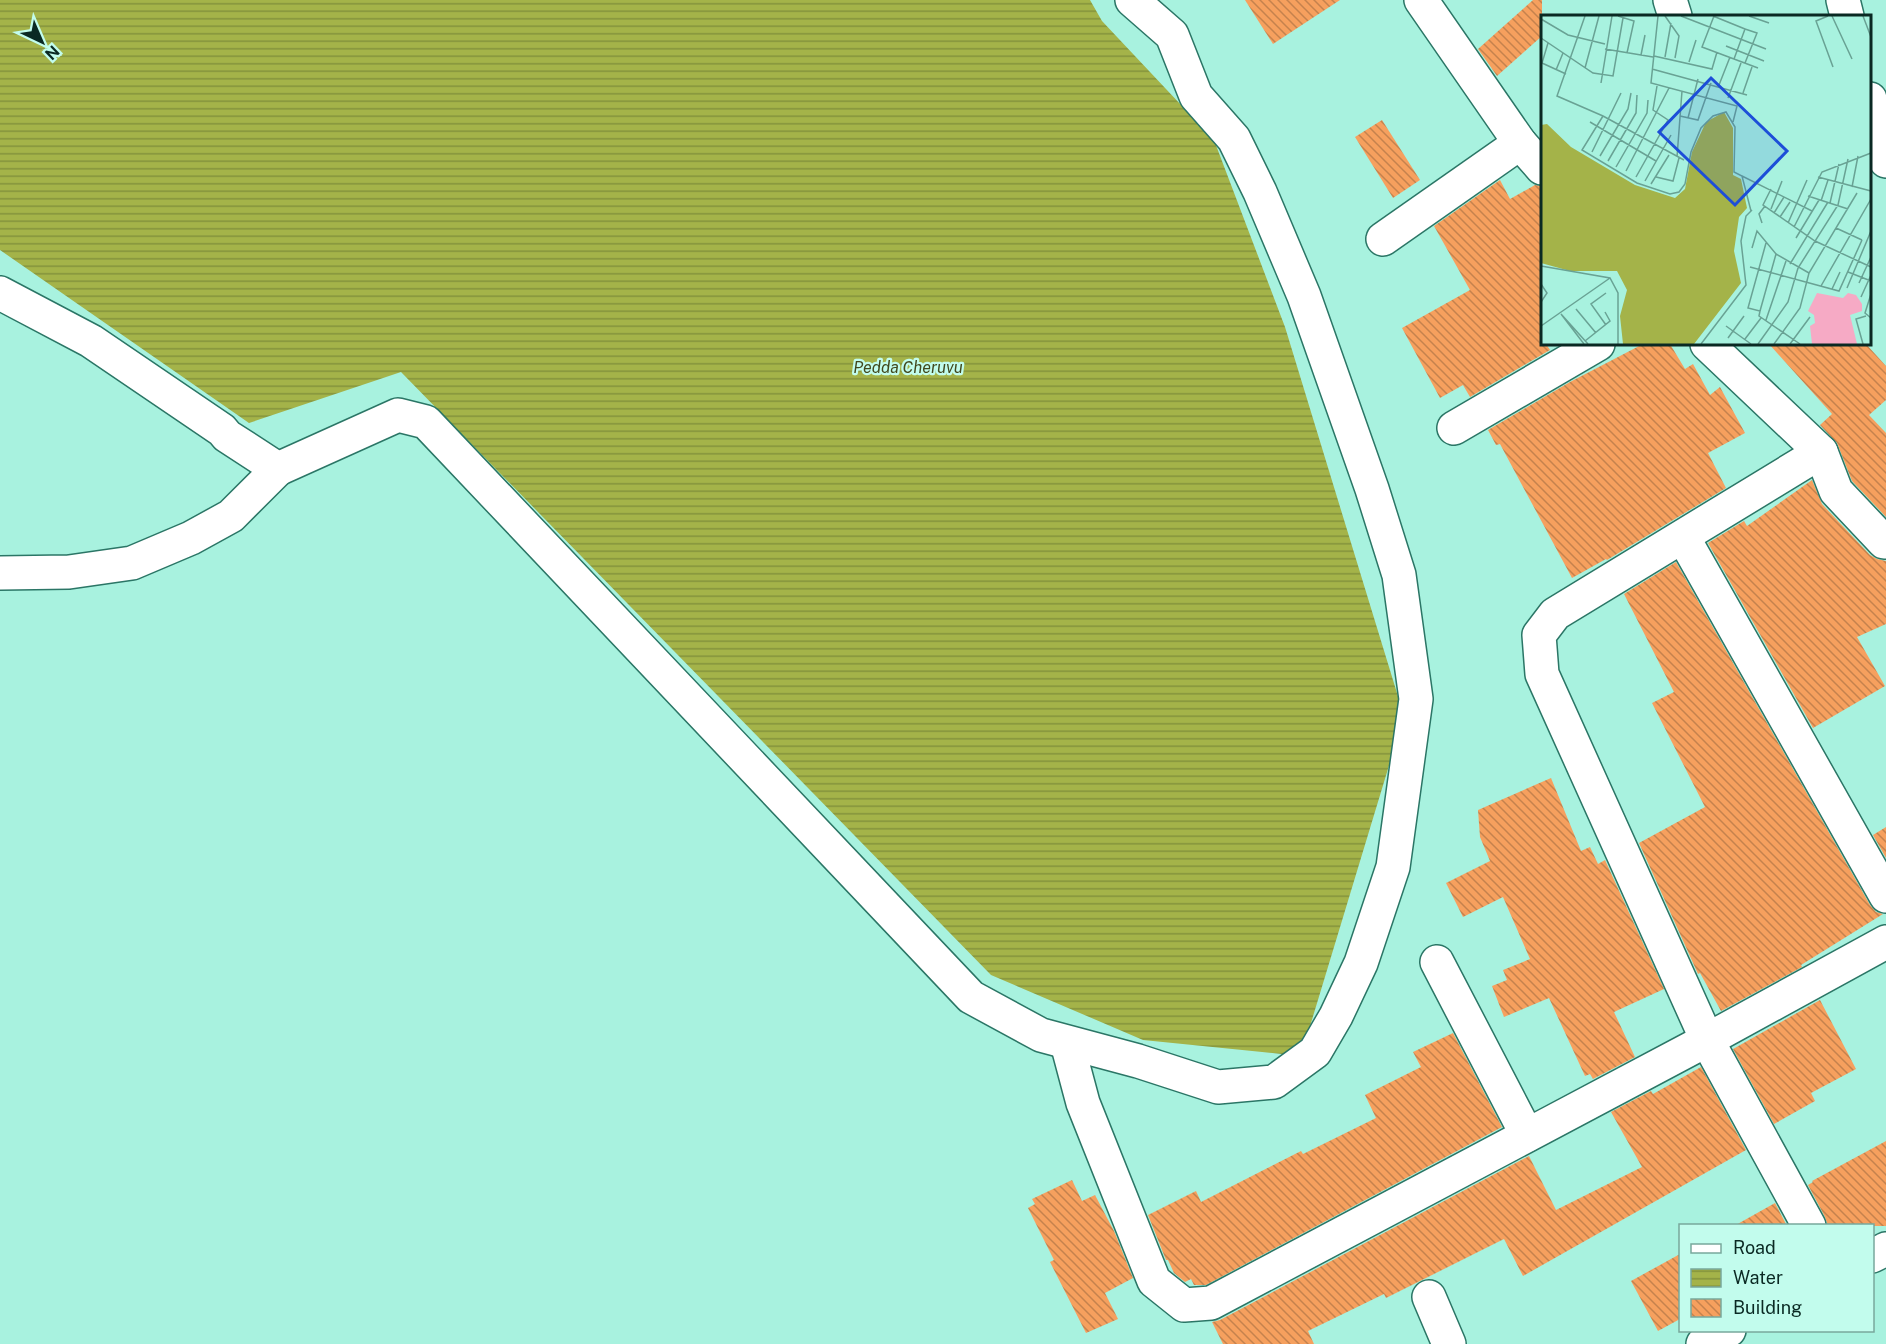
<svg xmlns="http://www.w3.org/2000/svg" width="1886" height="1344" viewBox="0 0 1886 1344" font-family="'Public Sans',sans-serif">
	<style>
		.water { fill: url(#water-rules) }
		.building { fill: url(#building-back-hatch) }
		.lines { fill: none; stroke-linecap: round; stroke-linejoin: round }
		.street-casing { stroke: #2b7666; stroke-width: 36 }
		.street { stroke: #fff; stroke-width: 33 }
		.labels { text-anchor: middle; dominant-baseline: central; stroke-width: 4.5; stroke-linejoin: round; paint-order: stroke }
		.water-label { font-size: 16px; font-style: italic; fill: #41481d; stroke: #c2fced }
		.inset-road { fill: none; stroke: #69a294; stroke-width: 1.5 }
		.view { fill: #1d4ed8; fill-opacity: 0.15; stroke: #1d4ed8; stroke-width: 3 }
		.inset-edge { fill: none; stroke: #0a2923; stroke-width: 3 }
	</style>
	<defs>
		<pattern id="water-rules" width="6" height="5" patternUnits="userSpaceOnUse" patternTransform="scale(1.5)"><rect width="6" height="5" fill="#a4b349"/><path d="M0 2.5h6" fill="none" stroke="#84923c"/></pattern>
		<pattern id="building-back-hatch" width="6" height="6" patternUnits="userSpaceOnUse" patternTransform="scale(1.5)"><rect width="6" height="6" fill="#f6a05e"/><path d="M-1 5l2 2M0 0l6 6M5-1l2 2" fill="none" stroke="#c5824d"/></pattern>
	</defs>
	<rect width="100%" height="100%" fill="#a8f2df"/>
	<!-- water -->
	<polygon class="water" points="0,0 1090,0 1102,21 1214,140 1285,327 1404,716 1301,1056 1143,1040 991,975 401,372 249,423 0,250"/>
	<!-- building -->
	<g class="building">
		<polygon points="1245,0 1340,0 1273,44"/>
		<polygon points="1533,0 1542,0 1542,36 1497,76 1478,49"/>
		<polygon points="1382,120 1420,180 1393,198 1355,137"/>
		<polygon points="1500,180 1510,199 1535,185 1542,186 1542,344 1546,344 1550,350 1470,397 1463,385 1440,398 1402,328 1470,290 1434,226"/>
		<polygon points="1643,344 1670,344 1685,369 1693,364 1710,395 1720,387 1745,433 1708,453 1726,488 1607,560 1606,559 1572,578 1500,444 1496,445 1488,430 1570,382"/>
		<polygon points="1769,344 1866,344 1886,366 1886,400 1869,415 1886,433 1886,517 1852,481 1837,443 1820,425 1832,414"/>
		<polygon points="1812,480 1822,504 1870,555 1877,559 1886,561 1886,624 1857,637 1885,686 1813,728 1708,543 1744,521 1747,526"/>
		<polygon points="1676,562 1870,905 1876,912 1883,914 1801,965 1802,967 1721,1011 1700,973 1698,974 1639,843 1705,807 1652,703 1674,692 1624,594"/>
		<polygon points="1551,778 1581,851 1590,847 1598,864 1605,860 1664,989 1614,1012 1635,1057 1593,1079 1590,1074 1585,1076 1549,998 1504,1017 1492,986 1507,980 1503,970 1530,959 1503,897 1463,917 1446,883 1490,861 1480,837 1478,810"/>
		<polygon points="1886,827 1886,858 1873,835"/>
		<polygon points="1820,1000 1856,1069 1811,1093 1815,1101 1774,1124 1733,1049"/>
		<polygon points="1453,1033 1502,1127 1206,1285 1194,1285 1191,1279 1185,1282 1174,1273 1168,1260 1166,1260 1148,1215 1196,1191 1201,1202 1301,1151 1303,1154 1376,1118 1365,1095 1421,1067 1413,1052"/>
		<polygon points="1701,1067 1746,1150 1523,1276 1504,1239 1386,1298 1384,1294 1308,1331 1314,1344 1223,1344 1212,1322 1220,1320 1529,1156 1556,1210 1642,1167 1611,1112 1651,1091 1653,1094"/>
		<polygon points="1886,1141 1886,1226 1828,1226 1825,1217 1808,1185 1813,1182 1812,1181"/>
		<polygon points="1072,1180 1082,1201 1095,1195 1114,1231 1133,1278 1105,1293 1118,1319 1086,1333 1050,1262 1054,1260 1028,1208 1035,1204 1032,1199"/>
		<polygon points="1775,1203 1787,1226 1734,1226"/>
		<polygon points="1680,1254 1680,1319 1658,1331 1631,1281"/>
	</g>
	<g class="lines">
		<defs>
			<g id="street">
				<polyline points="1421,0 1520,143 1542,168"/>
				<polyline points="1670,0 1675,16"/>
				<polyline points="1843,0 1847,16"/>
				<polyline points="1870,99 1886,161"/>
				<polyline points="1383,239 1520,143"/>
				<polyline points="0,293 91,341 222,430 227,436 278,469 398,415 426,422 971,997 1041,1035 1138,1061 1218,1087 1274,1082 1315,1052 1336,1016 1361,963 1393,867 1416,699 1399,575 1372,489 1304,296 1260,192 1234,139 1196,96 1172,35 1132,0"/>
				<polyline points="1707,344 1821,452 1836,491 1884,542 1886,542"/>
				<polyline points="1454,428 1598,344"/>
				<polyline points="1683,537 1886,896"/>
				<polyline points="0,573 69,572 132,563 191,538 231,516 278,469"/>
				<polyline points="1437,962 1527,1135"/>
				<polyline points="1067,1043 1083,1103 1154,1281 1184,1305 1211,1303 1707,1040 1886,942"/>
				<polyline points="1809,1226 1707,1040 1542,674 1539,635 1555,614 1821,452"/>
				<polyline points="1872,1256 1886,1249"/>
				<polyline points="1429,1297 1449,1344"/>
				<polyline points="1703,1344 1729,1330"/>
			</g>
		</defs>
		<!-- street casing -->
		<use href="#street" class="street-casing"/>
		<!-- street -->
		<use href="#street" class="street"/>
	</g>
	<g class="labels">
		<!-- water labels -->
		<g class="water-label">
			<text x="908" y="367">Pedda Cheruvu</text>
		</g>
	</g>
	<!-- overview -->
	<g transform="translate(1541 15)">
		<rect width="330" height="330" fill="#a8f2df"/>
		<path d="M276,278L302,283L307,278L315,280L321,289V296L309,300L316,329H271L269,311L274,308L273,300L267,296Z" fill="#f6aac5"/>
		<path d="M183,97L192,113V160L200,164L206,193L198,202L193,236L200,268L153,329H82L79,301L86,275L76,256H29L0,248V110L6,109L30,132L94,170L134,183L144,174L151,137L165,107Z" fill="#a4b349"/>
		<path class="inset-road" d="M44,1L16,81L62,101L143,145M77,1L93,6L86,38M117,1L110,68L196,91L192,107M124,1L138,21L134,43M140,1L225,34M172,1L204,14L193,44M173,1L161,32L217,53M208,1L228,8M287,1L275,6L292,52M291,1L311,44M322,1L330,22M0,4L27,20L64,29M0,23L52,58L72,61L82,3M7,28L1,48L25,59M185,31L223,46M64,34L112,42M100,40L104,20M113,41L171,54L176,37M124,42L130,8M148,47L155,25M204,48L216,18L204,14M44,53L58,1M111,54L206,80M15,55L22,38M60,68L71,1M178,70L189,42M202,78L211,52M187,83L200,48M62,101L41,135L96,168L129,179L138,177L144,169L150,137L160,113L172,101L185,97L194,112L193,157L201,161L210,196M139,101L157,105L170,68M147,103L157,64M49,107L115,146M51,137L80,78M59,141L87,94L90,78M136,142L141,76M67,146L95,98L96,80M75,152L106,98L107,85M85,156L128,73M201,161L271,196M95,162L127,105L112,95L116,71M115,162L132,166L138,143M277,162L330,176M104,166L130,120M110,169L128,140M311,172L317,141M230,174L222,190L274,226L330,252M267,181L307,194M280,186L287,165M289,188L298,149M230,194L241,166M233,198L243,182M239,202L249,187M221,208L218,199L224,191M247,208L266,165M253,212L281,157L330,138M295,213L321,225M255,223L278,185M225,228L207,293L219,296L218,301L259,329M211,233L216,216L235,239L268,258M249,249L287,187M0,251L69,263L77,278V329M209,252L298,276L321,225M307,257L330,266M318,268L330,242M0,269L6,278L0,287M280,271L330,184M306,273L330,216M291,274L299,257M330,279L324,298L330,303M320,282L330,260M35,294L55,318M219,296L235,239M225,305L245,246M65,310L50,289L65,278M0,311L69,263M185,311L210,329M187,323L203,301M204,324L220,303M44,326L69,306L64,297M43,329L20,299L47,329M160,329L205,270L200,226L205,201L211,195M217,329L247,287L257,253L297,190L307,144M233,329L259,293L268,258L316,178M249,329L269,302M322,329L315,304L325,301"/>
		<path class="view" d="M170,63L246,136L194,190L118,117Z"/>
		<rect width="330" height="330" class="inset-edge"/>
	</g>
	<!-- legend -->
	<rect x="1679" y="1224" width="195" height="108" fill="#c2fced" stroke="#78a89c" stroke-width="1.5"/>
	<rect x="1691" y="1244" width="30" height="9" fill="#ffffff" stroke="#78a89c" stroke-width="1.5"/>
	<text x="1733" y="1254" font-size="18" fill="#0a2923">Road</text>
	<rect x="1691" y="1269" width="30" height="18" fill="url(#water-rules)" stroke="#78a89c" stroke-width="1.5"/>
	<text x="1733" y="1284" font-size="18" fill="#0a2923">Water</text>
	<rect x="1691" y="1299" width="30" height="18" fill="url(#building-back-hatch)" stroke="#78a89c" stroke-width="1.5"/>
	<text x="1733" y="1314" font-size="18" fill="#0a2923">Building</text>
	<!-- north arrow -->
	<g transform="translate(42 42) rotate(136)" stroke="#c2fced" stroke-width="4.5" paint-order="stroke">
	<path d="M0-4.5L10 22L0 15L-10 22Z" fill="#0a2923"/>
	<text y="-9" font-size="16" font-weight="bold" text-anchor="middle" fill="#0a2923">N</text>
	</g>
</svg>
